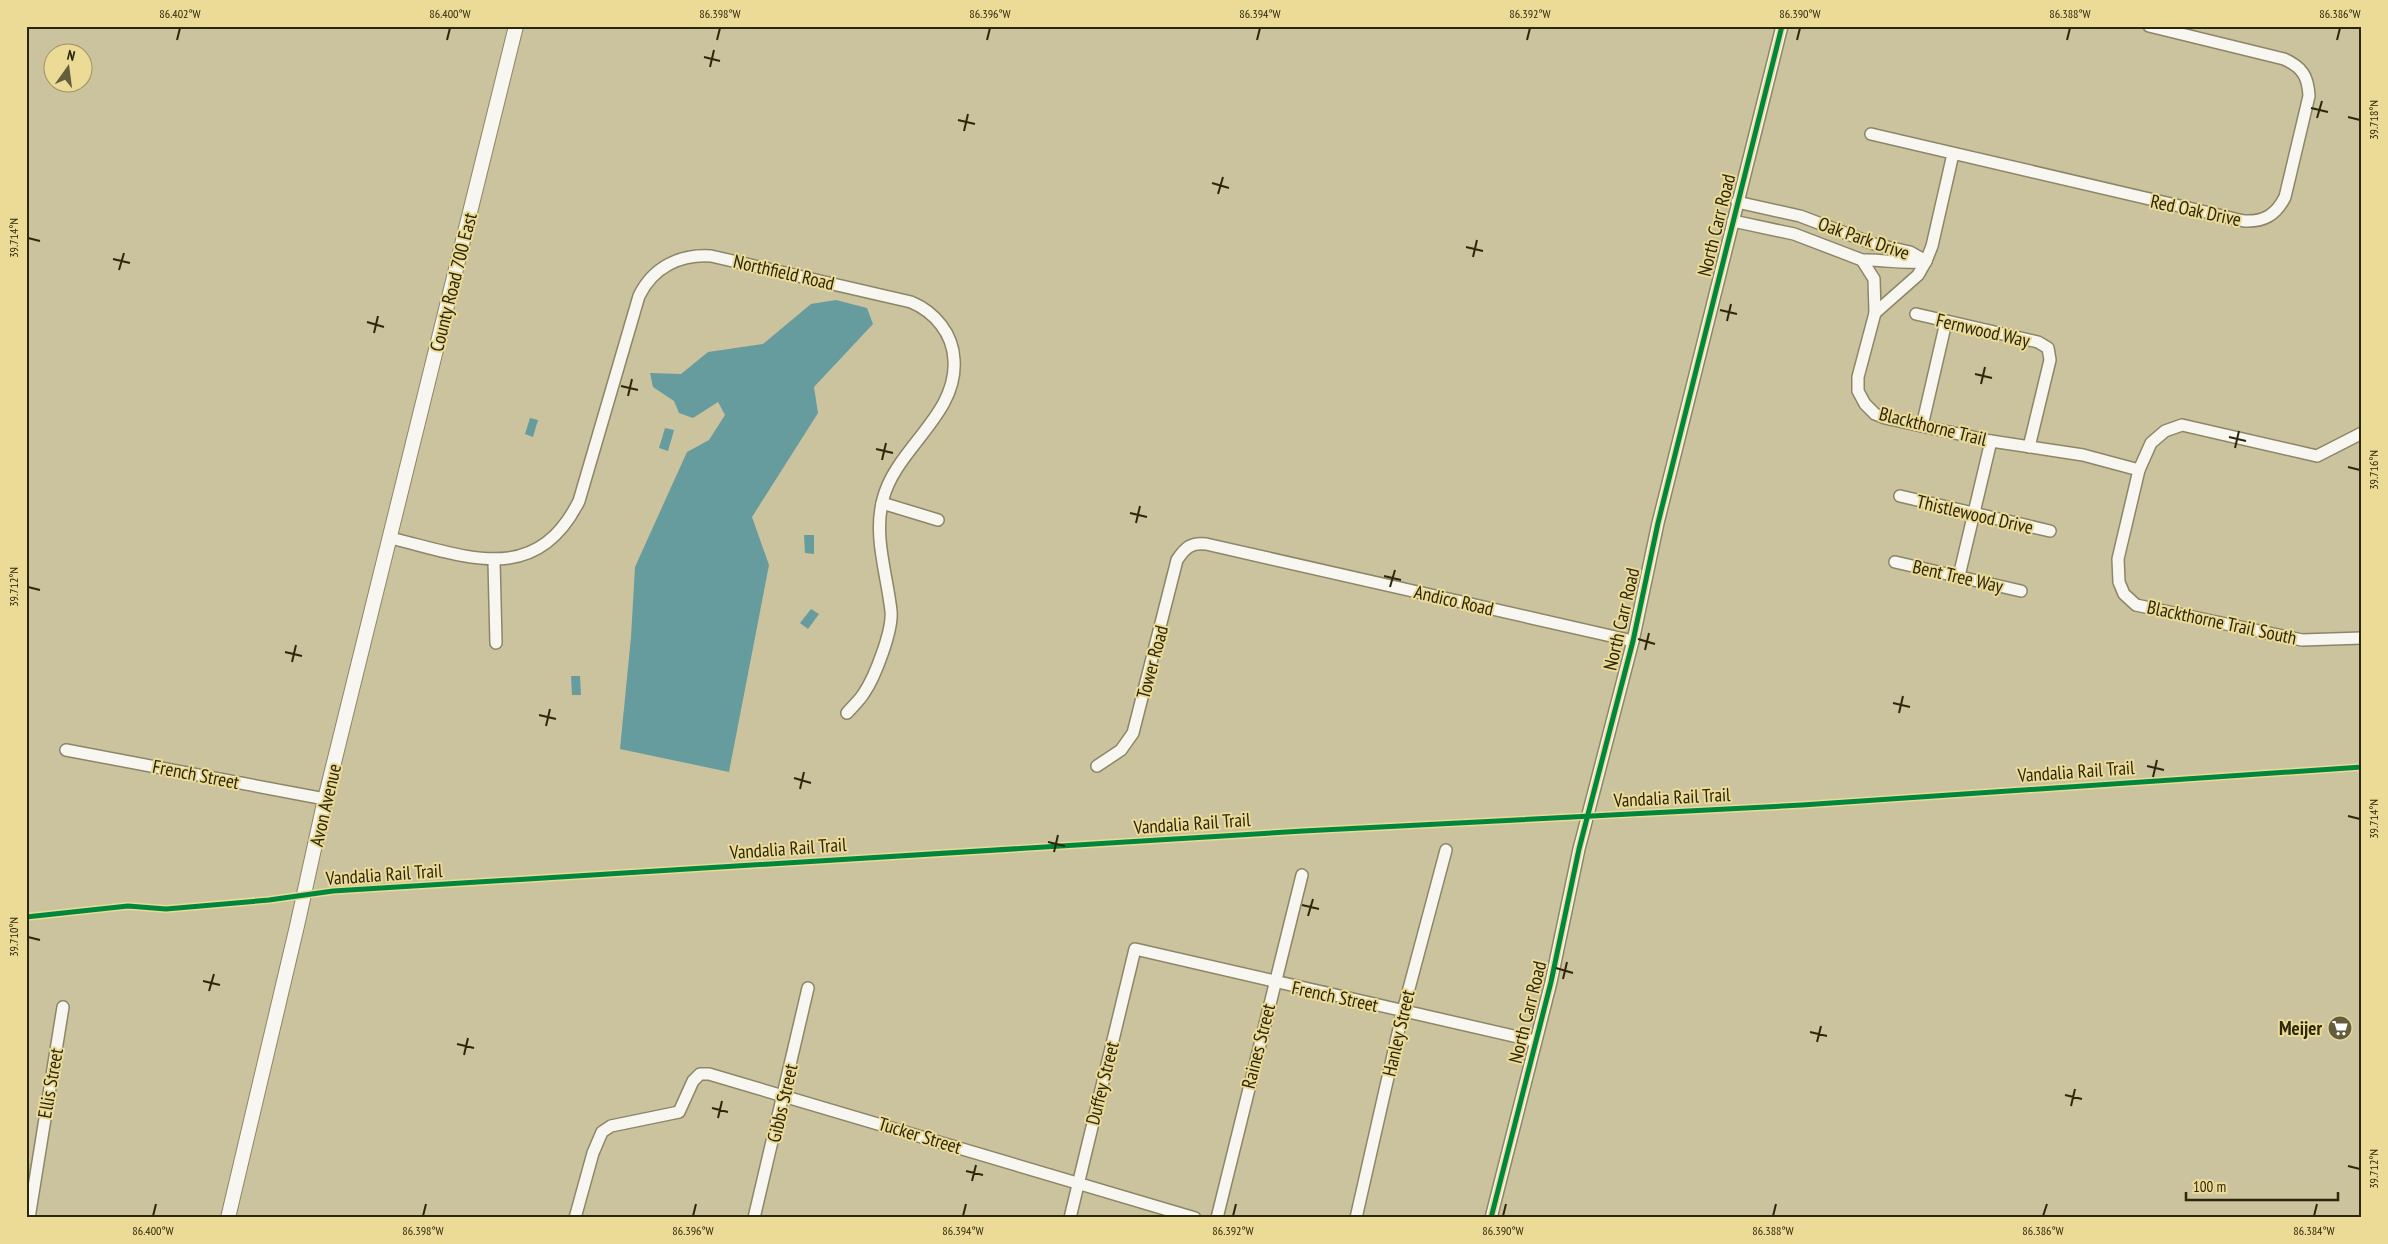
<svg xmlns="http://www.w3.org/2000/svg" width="2388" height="1244" viewBox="0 0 2388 1244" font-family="'PT Sans Narrow',sans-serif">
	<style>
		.green { fill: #a9bf9f }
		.water { fill: #669c9e }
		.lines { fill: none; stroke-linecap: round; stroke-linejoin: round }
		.minor-casing { stroke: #8c8668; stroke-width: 14 }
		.major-casing { stroke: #8c8668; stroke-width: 16 }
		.minor { stroke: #f7f6f0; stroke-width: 11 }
		.major { stroke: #f7f6f0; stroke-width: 14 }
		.cycleway-casing { stroke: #ebdb97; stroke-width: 8 }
		.cycleway { stroke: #00873e; stroke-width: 5 }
		.ticks { fill: none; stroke: #2c260a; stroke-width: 2 }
		.labels { text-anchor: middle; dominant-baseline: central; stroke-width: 4; stroke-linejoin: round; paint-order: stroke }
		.street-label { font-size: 19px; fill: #2c260a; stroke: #ebdb97 }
		.poi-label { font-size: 19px; font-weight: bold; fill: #2c260a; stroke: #ebdb97; text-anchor: end }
		.neatline { fill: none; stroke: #2c260a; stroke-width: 2 }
		.ticks-label { font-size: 12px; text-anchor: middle; fill: #2c260a }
	</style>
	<rect width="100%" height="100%" fill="#cbc29e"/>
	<!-- green -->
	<polygon class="green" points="26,1163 36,1165 26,1218"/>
	<!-- water -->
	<g class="water">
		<polygon points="836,300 867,308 873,324 814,387 818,413 752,517 769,565 729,772 620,749 631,637 635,567 687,452 709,440 725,415 718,402 693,418 679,413 674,401 653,387 650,373 681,374 708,352 763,344 811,304"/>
		<polygon points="530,418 538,420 533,437 525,434"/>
		<polygon points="665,428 674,430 668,451 659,448"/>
		<polygon points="804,535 814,535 814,554 805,553"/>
		<polygon points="811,609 819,614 808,629 800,623"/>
		<polygon points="571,676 580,676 581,695 572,695"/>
	</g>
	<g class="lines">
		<defs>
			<g id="minor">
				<path d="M1871,134L2244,221C2264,222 2276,215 2285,197L2309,96C2308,76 2302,67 2284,59L2149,26"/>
				<polyline points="1953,154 1932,246 1926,261 1918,275 1875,313 1858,377 1858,391 1865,404 1875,414 1885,418 1991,441 2083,455 2139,470"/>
				<polyline points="1737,202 1800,216 1874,244 1910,252 1926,261"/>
				<path d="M1733,221L1794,234L1862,260C1884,259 1904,265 1926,261"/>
				<polyline points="1862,260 1874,279 1875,313"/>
				<polyline points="1916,314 2038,342 2048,348 2050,360 2029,447"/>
				<polyline points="1922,426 1946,322"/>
				<polyline points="2362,433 2317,456 2182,425 2165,431 2151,443 2139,470 2118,559 2119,582 2124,594 2136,605 2302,640 2362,638"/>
				<polyline points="1900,496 2050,531"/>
				<polyline points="882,503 938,520"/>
				<path d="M390,538C464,555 535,589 579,501L639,296C653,267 680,254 711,256L911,302C935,312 953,334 954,360C958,415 896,448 883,499C873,536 887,574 891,611C893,630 875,677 864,693C860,700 852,707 847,713"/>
				<polyline points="494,561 496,643"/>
				<polyline points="1895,562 2021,591"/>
				<polyline points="1959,576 1991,441"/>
				<polyline points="66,750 325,799"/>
				<path d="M1097,766L1121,750L1133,733L1177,560C1185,548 1191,542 1206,544L1633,641"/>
				<polyline points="29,1218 63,1007"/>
				<polyline points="575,1218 593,1153 602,1132 611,1126 679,1112 693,1081 700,1074 709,1074 1195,1218"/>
				<polyline points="754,1218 808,988"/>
				<polyline points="1070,1218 1135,949 1535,1041"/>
				<polyline points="1217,1218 1302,875"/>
				<polyline points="1356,1218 1403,1011 1446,850"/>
				<polyline points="1491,1218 1551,982 1579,849 1633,641 1658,523 1782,26"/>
			</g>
			<polyline id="major" points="228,1218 297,926 325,799 516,26"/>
		</defs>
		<!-- minor casing -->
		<use href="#minor" class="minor-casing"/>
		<!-- major casing -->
		<use href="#major" class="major-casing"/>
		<!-- minor -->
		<use href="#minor" class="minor"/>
		<!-- major -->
		<use href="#major" class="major"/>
		<defs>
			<g id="cycleway">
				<polyline points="26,917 128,906 166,909 269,900 333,891 1303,831 1802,805 2362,767"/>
				<polyline points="1491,1218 1551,982 1579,849 1633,641 1658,523 1782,26"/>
			</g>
		</defs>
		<!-- cycleway casing -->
		<use href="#cycleway" class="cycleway-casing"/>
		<!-- cycleway -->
		<use href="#cycleway" class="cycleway"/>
	</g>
	<!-- ticks -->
	<path class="ticks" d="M177,40L180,28M447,40L450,28M717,40L720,28M987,40L990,28M1257,40L1260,28M1527,40L1530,28M1797,40L1800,28M2067,40L2070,28M2337,40L2340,28M704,57L720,61M710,67L714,50M2311,108L2328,112M2348,117L2360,120M2317,118L2322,101M958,120L975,124M964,131L968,114M1212,183L1229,188M1218,194L1223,177M28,238L40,241M1466,247L1483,251M1473,257L1477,240M113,259L130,263M119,270L124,253M1720,310L1737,314M1727,321L1731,304M367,322L384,327M374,333L378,316M1975,374L1992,378M1981,384L1985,367M621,386L638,390M628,396L632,379M2229,437L2246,441M2235,448L2239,431M876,449L893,453M882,460L886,443M2348,467L2360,470M1130,513L1147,517M1136,523L1140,506M1384,576L1401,580M28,587L40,590M1390,587L1395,570M1638,639L1655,644M1645,650L1649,633M285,652L302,656M292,662L296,645M1893,703L1910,707M1899,713L1903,696M539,715L556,719M546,726L550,709M2147,766L2164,770M2153,777L2157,760M794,778L811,783M800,789L804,772M2348,816L2360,819M1048,842L1065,846M1054,852L1058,835M1302,905L1319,909M1308,916L1313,899M28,937L40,940M1556,968L1573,973M1563,979L1567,962M203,981L220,985M209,991L214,974M1810,1032L1827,1036M1817,1042L1821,1026M457,1044L474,1048M464,1055L468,1038M2065,1095L2082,1099M2071,1106L2075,1089M712,1108L728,1112M718,1118L722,1101M2348,1166L2360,1169M966,1171L983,1175M972,1181L976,1165M153,1216L156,1204M423,1216L426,1204M693,1216L696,1204M963,1216L966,1204M1233,1216L1236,1204M1503,1216L1506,1204M1773,1216L1776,1204M2043,1216L2047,1204M2314,1216L2317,1204"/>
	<!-- icons -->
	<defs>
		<symbol id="supermarket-disc" viewBox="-11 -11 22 22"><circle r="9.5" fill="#645d3e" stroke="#ebdb97"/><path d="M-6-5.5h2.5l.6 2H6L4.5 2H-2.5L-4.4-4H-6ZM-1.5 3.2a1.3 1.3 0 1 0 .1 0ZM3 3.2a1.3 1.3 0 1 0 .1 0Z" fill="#fff"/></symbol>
	</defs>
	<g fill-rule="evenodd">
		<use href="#supermarket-disc" x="2326" y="1014" width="28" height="28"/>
	</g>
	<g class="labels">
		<!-- street labels -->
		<g class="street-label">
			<text transform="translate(2196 210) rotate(12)">Red Oak Drive</text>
			<text transform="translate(1716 225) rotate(-76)">North Carr Road</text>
			<text transform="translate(1864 238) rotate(19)">Oak Park Drive</text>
			<text transform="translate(784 272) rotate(13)">Northfield Road</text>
			<text transform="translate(453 282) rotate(-76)">County Road 700 East</text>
			<text transform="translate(1983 330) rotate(13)">Fernwood Way</text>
			<text transform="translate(1933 426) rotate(14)">Blackthorne Trail</text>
			<text transform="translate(1975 514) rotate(13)">Thistlewood Drive</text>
			<text transform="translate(1958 576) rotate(13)">Bent Tree Way</text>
			<text transform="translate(1454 600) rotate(13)">Andico Road</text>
			<text transform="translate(1621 619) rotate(-77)">North Carr Road</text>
			<text transform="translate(2222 622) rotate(12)">Blackthorne Trail South</text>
			<text transform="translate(1152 662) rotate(-75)">Tower Road</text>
			<text transform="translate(2076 771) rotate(-4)">Vandalia Rail Trail</text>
			<text transform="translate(196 774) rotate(11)">French Street</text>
			<text transform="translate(1672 797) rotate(-3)">Vandalia Rail Trail</text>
			<text transform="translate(325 805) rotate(-77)">Avon Avenue</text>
			<text transform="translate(1192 823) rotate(-4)">Vandalia Rail Trail</text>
			<text transform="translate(788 848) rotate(-4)">Vandalia Rail Trail</text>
			<text transform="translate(384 874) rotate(-4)">Vandalia Rail Trail</text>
			<text transform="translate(1335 996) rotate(12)">French Street</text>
			<text transform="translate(1527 1012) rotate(-76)">North Carr Road</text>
			<text transform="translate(1398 1033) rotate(-77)">Hanley Street</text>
			<text transform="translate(1258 1046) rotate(-76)">Raines Street</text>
			<text transform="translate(50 1083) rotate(-80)">Ellis Street</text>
			<text transform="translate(1102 1083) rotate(-76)">Duffey Street</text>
			<text transform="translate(782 1103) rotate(-77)">Gibbs Street</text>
			<text transform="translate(920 1135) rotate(17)">Tucker Street</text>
		</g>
		<!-- poi labels -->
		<g class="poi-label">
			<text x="2322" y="1028">Meijer</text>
		</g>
	</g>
	<!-- border -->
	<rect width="2388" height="1244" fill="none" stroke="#ebdb97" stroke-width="55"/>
	<!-- north arrow -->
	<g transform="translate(68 68) rotate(14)"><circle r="24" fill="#ebdb97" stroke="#9f935f"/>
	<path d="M0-4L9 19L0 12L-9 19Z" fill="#645d3e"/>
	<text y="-8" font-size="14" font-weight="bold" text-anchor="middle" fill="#2c260a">N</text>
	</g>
	<!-- scale -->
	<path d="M2186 1192v8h152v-8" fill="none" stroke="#2c260a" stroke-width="2.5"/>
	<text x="2193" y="1192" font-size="15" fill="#2c260a" stroke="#ebdb97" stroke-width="4" paint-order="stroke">100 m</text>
	<rect x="28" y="28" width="2332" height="1188" class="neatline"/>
	<g class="ticks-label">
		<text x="180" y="18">86.402°W</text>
		<text x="450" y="18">86.400°W</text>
		<text x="720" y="18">86.398°W</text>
		<text x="990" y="18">86.396°W</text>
		<text x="1260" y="18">86.394°W</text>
		<text x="1530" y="18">86.392°W</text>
		<text x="1800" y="18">86.390°W</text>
		<text x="2070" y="18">86.388°W</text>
		<text x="2340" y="18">86.386°W</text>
		<text transform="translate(2374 120) rotate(-90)" y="4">39.718°N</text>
		<text transform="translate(14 238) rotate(-90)" y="4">39.714°N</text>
		<text transform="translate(2374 470) rotate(-90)" y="4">39.716°N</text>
		<text transform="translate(14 587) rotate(-90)" y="4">39.712°N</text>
		<text transform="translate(2374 819) rotate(-90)" y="4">39.714°N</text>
		<text transform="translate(14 937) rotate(-90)" y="4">39.710°N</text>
		<text transform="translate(2374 1169) rotate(-90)" y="4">39.712°N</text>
		<text x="153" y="1235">86.400°W</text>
		<text x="423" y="1235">86.398°W</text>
		<text x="693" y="1235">86.396°W</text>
		<text x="963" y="1235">86.394°W</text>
		<text x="1233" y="1235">86.392°W</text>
		<text x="1503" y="1235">86.390°W</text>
		<text x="1773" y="1235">86.388°W</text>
		<text x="2043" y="1235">86.386°W</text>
		<text x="2314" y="1235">86.384°W</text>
	</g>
</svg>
